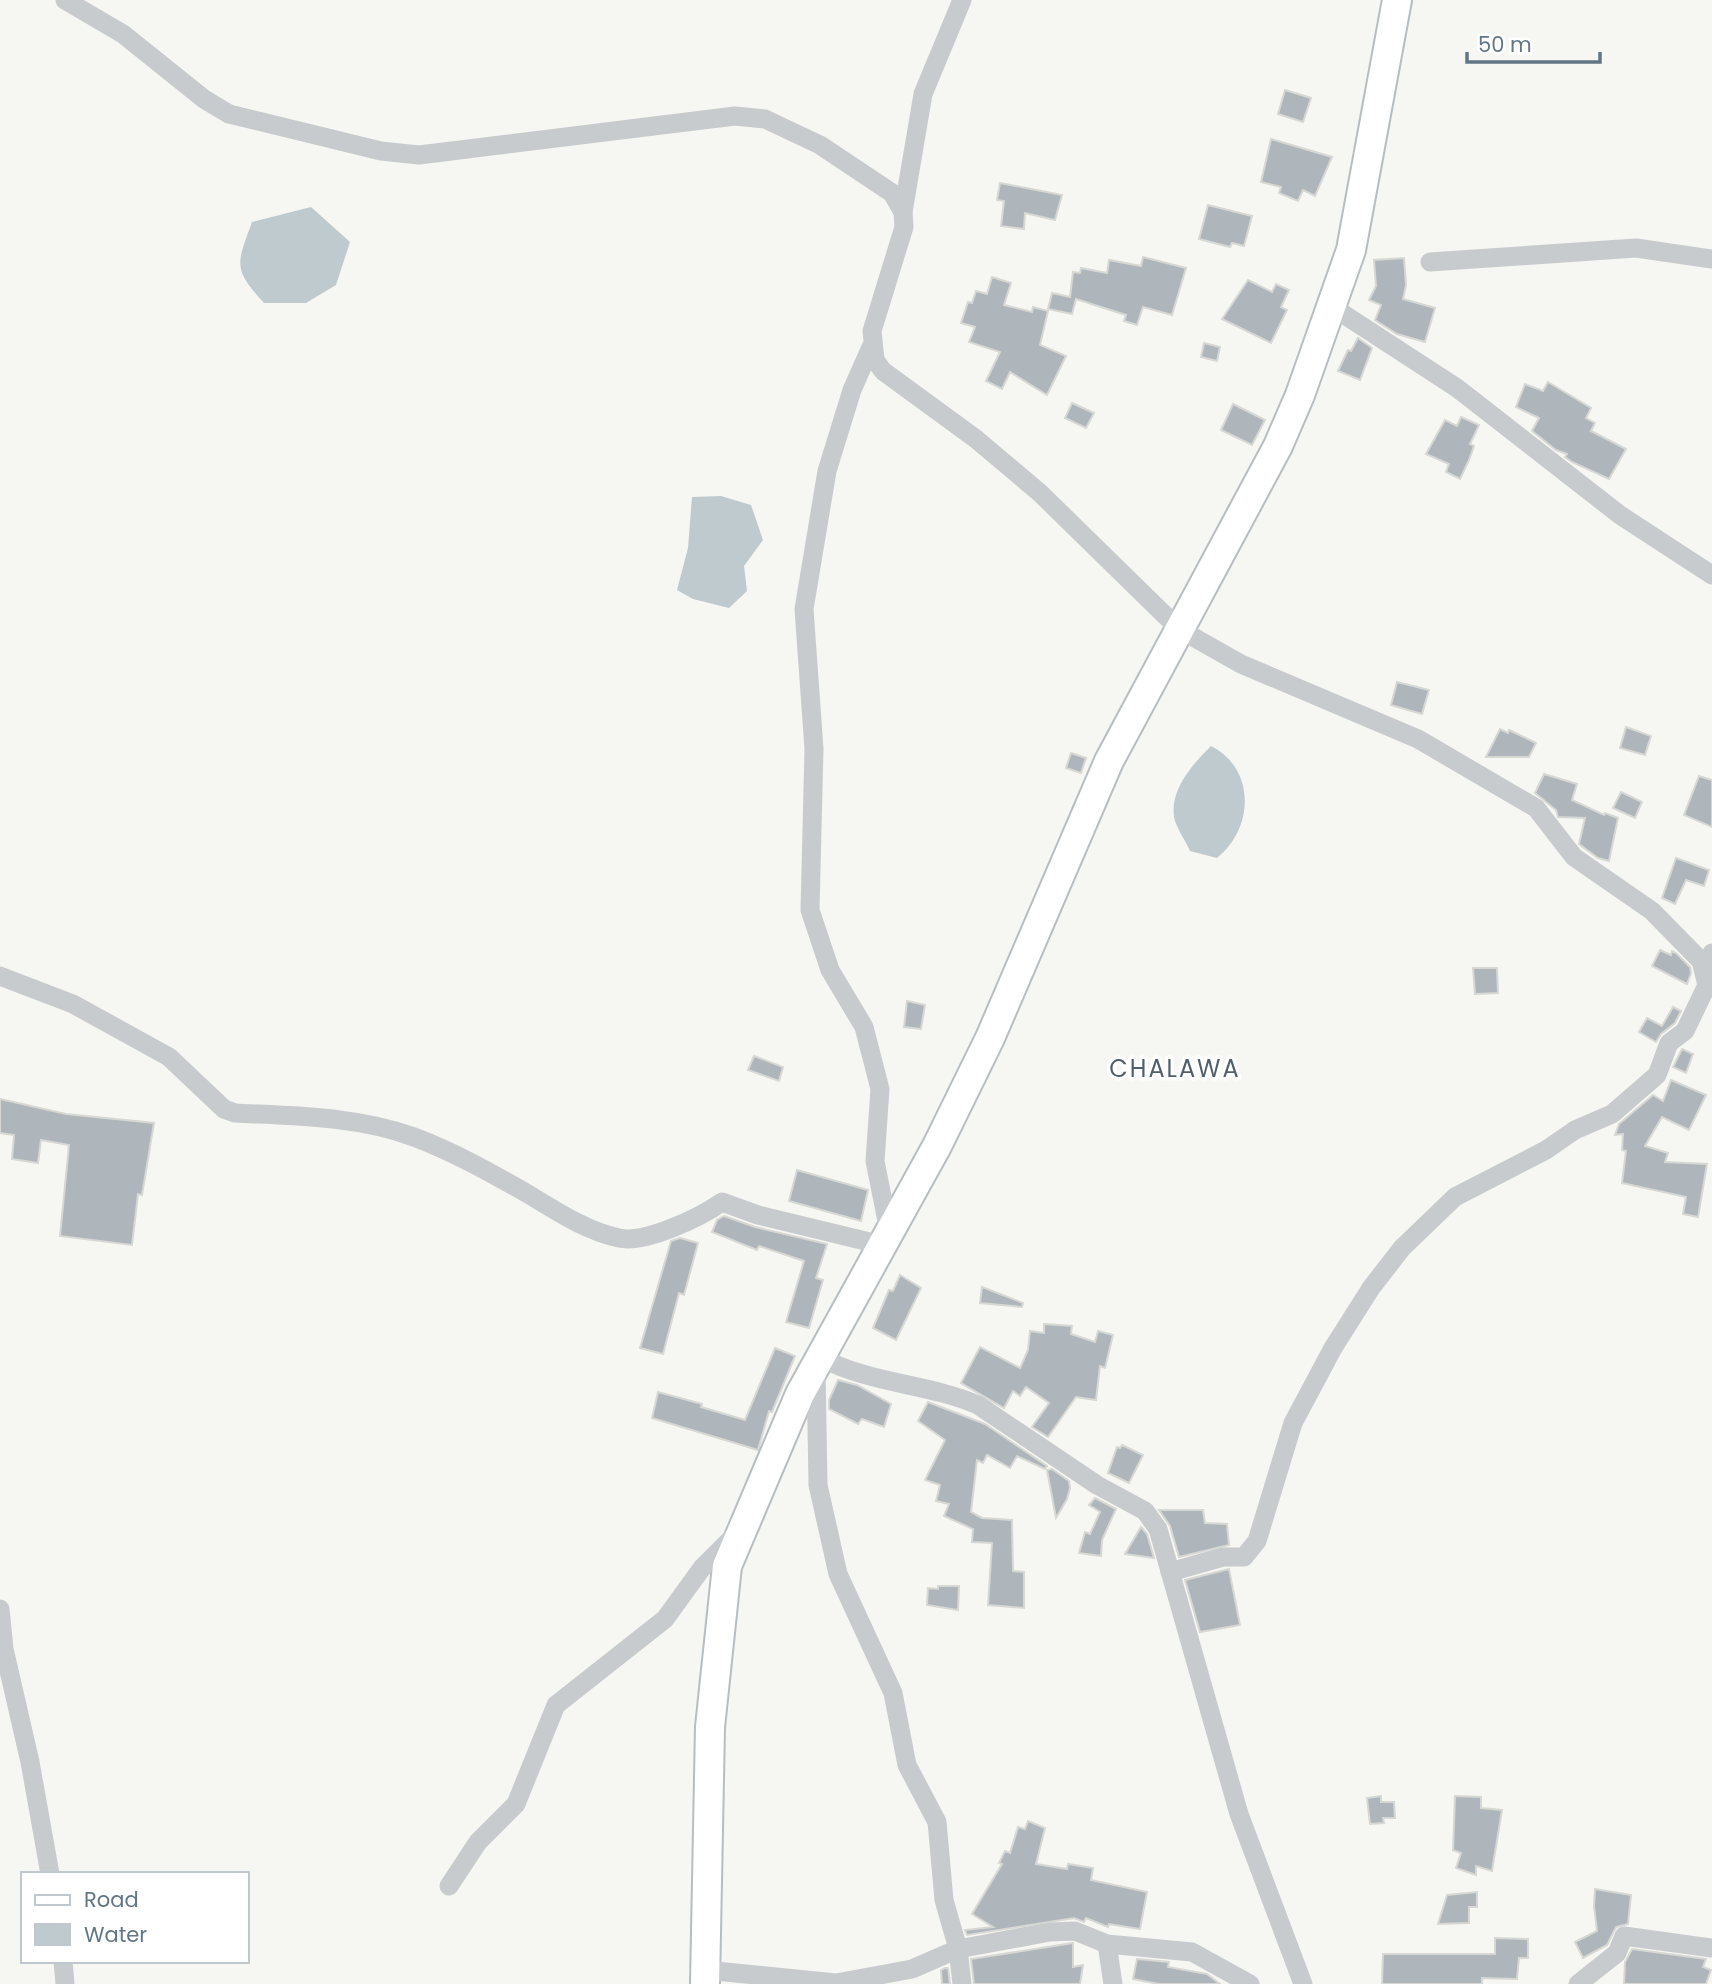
<svg xmlns="http://www.w3.org/2000/svg" width="1712" height="1984" viewBox="0 0 1712 1984" font-family="Poppins,sans-serif">
	<style>
		.water { fill: #bfcacf }
		.building { fill: #aeb6bb; stroke: #d7d7d4; stroke-width: 2 }
		.lines { fill: none; stroke-linecap: round; stroke-linejoin: round }
		.secondary-casing { stroke: #b7bdc1; stroke-width: 32 }
		.street { stroke: #c8cbce; stroke-width: 19 }
		.secondary { stroke: #fff; stroke-width: 28 }
		.labels { text-anchor: middle; dominant-baseline: central; stroke-width: 7; stroke-linejoin: round; paint-order: stroke }
		.quarter-label { font-size: 24px; letter-spacing: 2px; fill: #515f6a; stroke: #fff }
	</style>
	<rect width="100%" height="100%" fill="#f6f6f2"/>
	<!-- water -->
	<g class="water">
		<path d="M311,207L350,242L336,285L306,303H264C232,268 237,264 252,222Z"/>
		<polygon points="721,496 751,505 763,540 744,566 747,591 729,608 693,599 677,590 688,548 692,497"/>
		<path d="M1211,746C1255,768 1255,828 1217,858L1190,851C1186,841 1176,828 1174,817C1170,789 1193,764 1211,746Z"/>
	</g>
	<!-- building -->
	<g class="building">
		<polygon points="1285,90 1311,98 1303,122 1278,114"/>
		<polygon points="1271,139 1332,157 1315,196 1303,190 1298,201 1279,193 1281,187 1261,182"/>
		<polygon points="1000,183 1062,195 1055,220 1025,213 1024,229 1001,226 1004,201 997,200"/>
		<polygon points="1208,205 1252,216 1244,246 1232,243 1230,247 1199,239"/>
		<polygon points="1143,257 1186,268 1172,315 1143,307 1137,325 1124,321 1126,315 1076,299 1072,314 1048,309 1052,293 1070,297 1073,272 1080,273 1081,268 1107,273 1109,260 1141,266"/>
		<polygon points="1404,258 1406,285 1403,299 1435,308 1425,342 1397,334 1375,320 1381,305 1369,300 1376,286 1374,260"/>
		<polygon points="992,277 1011,283 1004,305 1032,312 1033,307 1048,311 1040,345 1066,356 1047,395 1010,372 1002,389 986,381 1000,352 969,342 975,327 961,323 968,302 972,303 976,291 987,294"/>
		<polygon points="1248,280 1272,292 1276,284 1289,290 1281,307 1287,310 1271,343 1222,319"/>
		<polygon points="1358,338 1372,348 1360,380 1338,371 1348,350 1351,351"/>
		<polygon points="1204,343 1220,347 1217,361 1201,357"/>
		<polygon points="1548,382 1591,408 1586,418 1595,423 1591,431 1626,449 1609,479 1572,462 1565,457 1567,454 1556,450 1532,431 1539,418 1516,407 1525,384 1543,391"/>
		<polygon points="1072,403 1094,413 1086,428 1065,418"/>
		<polygon points="1233,404 1265,420 1252,445 1221,430"/>
		<polygon points="1461,417 1479,425 1470,444 1474,446 1469,460 1460,479 1446,472 1449,464 1426,454 1445,420 1457,426"/>
		<polygon points="1397,682 1429,690 1422,714 1391,705"/>
		<polygon points="1626,727 1651,736 1645,755 1620,748"/>
		<polygon points="1500,729 1508,733 1509,730 1536,743 1529,757 1486,757"/>
		<polygon points="1071,753 1086,758 1081,773 1066,768"/>
		<polygon points="1544,774 1577,784 1572,800 1604,815 1605,813 1618,818 1609,861 1598,858 1579,844 1585,818 1558,817 1556,810 1535,793"/>
		<polygon points="1699,776 1712,780 1712,827 1684,815"/>
		<polygon points="1621,792 1642,802 1635,818 1613,808"/>
		<polygon points="1676,858 1709,870 1704,886 1686,880 1675,904 1662,898"/>
		<polygon points="1660,950 1671,955 1672,951 1676,953 1690,967 1691,973 1687,984 1652,966"/>
		<polygon points="1473,968 1497,968 1498,993 1475,994"/>
		<polygon points="907,1001 925,1005 921,1029 904,1027"/>
		<polygon points="1673,1007 1681,1011 1675,1023 1661,1034 1656,1042 1639,1032 1647,1018 1662,1026"/>
		<polygon points="1682,1049 1693,1054 1686,1073 1673,1067"/>
		<polygon points="754,1056 783,1067 779,1081 748,1070"/>
		<polygon points="1671,1080 1706,1095 1689,1130 1662,1117 1645,1146 1668,1153 1665,1162 1707,1164 1698,1217 1683,1214 1686,1197 1622,1183 1626,1151 1622,1150 1623,1134 1615,1135 1619,1124 1653,1095 1663,1101"/>
		<polygon points="0,1099 66,1114 154,1123 142,1195 138,1194 132,1245 60,1236 69,1145 41,1140 38,1163 12,1159 14,1135 0,1133"/>
		<polygon points="797,1170 868,1190 861,1221 789,1201"/>
		<polygon points="724,1216 755,1227 827,1244 816,1278 823,1280 809,1328 786,1322 804,1261 759,1246 757,1250 712,1232 717,1220"/>
		<polygon points="680,1238 698,1243 684,1295 679,1293 663,1354 640,1348 671,1241"/>
		<polygon points="900,1275 921,1288 896,1340 873,1328 889,1290 893,1291"/>
		<polygon points="982,1287 1023,1303 1022,1307 980,1303"/>
		<polygon points="1044,1324 1072,1326 1071,1334 1095,1342 1098,1331 1113,1335 1105,1368 1100,1366 1096,1400 1076,1397 1048,1437 1032,1427 1049,1403 1026,1387 1020,1396 1013,1391 1004,1408 961,1383 980,1347 1020,1368 1028,1350 1030,1331 1044,1333"/>
		<polygon points="775,1348 795,1356 772,1412 769,1411 758,1450 652,1418 658,1392 702,1404 701,1407 745,1420"/>
		<polygon points="838,1380 857,1385 891,1404 884,1427 862,1419 858,1424 829,1409 829,1400"/>
		<polygon points="928,1402 985,1424 1047,1466 1045,1469 1017,1456 1010,1468 987,1455 983,1463 977,1460 971,1512 982,1518 1012,1520 1013,1571 1024,1572 1024,1608 988,1605 992,1543 972,1542 973,1529 944,1516 949,1504 936,1501 940,1485 925,1480 945,1440 918,1421"/>
		<polygon points="1122,1445 1143,1455 1129,1483 1108,1473 1117,1447 1120,1448"/>
		<polygon points="1052,1469 1069,1481 1070,1488 1067,1499 1056,1518 1047,1470"/>
		<polygon points="1095,1498 1116,1509 1102,1540 1101,1556 1079,1553 1085,1532 1090,1534 1100,1512 1089,1505"/>
		<polygon points="1159,1510 1203,1510 1205,1523 1227,1524 1229,1545 1179,1557 1170,1526"/>
		<polygon points="1141,1527 1147,1534 1154,1558 1125,1554"/>
		<polygon points="1229,1569 1240,1625 1200,1632 1185,1580"/>
		<polygon points="938,1586 959,1586 958,1610 927,1605 928,1588 938,1589"/>
		<polygon points="1381,1796 1381,1802 1394,1802 1395,1818 1383,1818 1384,1823 1370,1824 1367,1798"/>
		<polygon points="1455,1796 1481,1797 1481,1808 1502,1810 1492,1871 1476,1866 1476,1875 1456,1868 1461,1853 1453,1850"/>
		<polygon points="1028,1821 1045,1828 1036,1864 1067,1869 1068,1864 1093,1868 1091,1880 1147,1892 1140,1929 1109,1924 1108,1927 1086,1918 1084,1922 1074,1918 967,1935 965,1930 993,1927 972,1914 1002,1864 999,1863 1005,1851 1010,1853 1018,1827 1025,1829"/>
		<polygon points="1595,1889 1631,1895 1628,1924 1616,1927 1607,1945 1583,1958 1575,1942 1597,1931 1594,1906"/>
		<polygon points="1477,1892 1477,1907 1469,1907 1469,1923 1438,1924 1447,1895"/>
		<polygon points="1495,1938 1528,1939 1528,1958 1519,1958 1517,1979 1482,1978 1482,1984 1382,1984 1383,1954 1495,1954"/>
		<polygon points="1073,1943 1073,1967 1083,1965 1080,1984 974,1984 971,1959"/>
		<polygon points="1632,1949 1706,1959 1703,1967 1711,1970 1706,1984 1624,1984 1625,1962"/>
		<polygon points="1137,1959 1169,1962 1168,1967 1207,1974 1220,1984 1159,1984 1133,1979"/>
		<polygon points="945,1968 948,1968 950,1984 942,1984 941,1970"/>
	</g>
	<g class="lines">
		<defs>
			<polyline id="secondary" points="705,1984 710,1727 727,1566 800,1394 937,1146 990,1038 1109,761 1278,446 1300,395 1351,250 1397,0"/>
		</defs>
		<!-- secondary casing -->
		<use href="#secondary" class="secondary-casing"/>
		<!-- street -->
		<g class="street">
			<polyline points="65,0 123,34 204,99 229,114 381,151 419,155 735,116 765,119 820,145 892,193 903,212"/>
			<polyline points="962,0 923,94 903,212 904,227 872,331 875,360 883,371 976,439 1040,493 1179,629 1241,664 1418,739 1536,808 1574,857 1652,911 1701,961 1707,985 1712,988"/>
			<polyline points="1430,262 1636,248 1712,259"/>
			<polyline points="1331,306 1457,388 1620,515 1712,575"/>
			<polyline points="871,347 852,390 827,471 804,609 814,749 810,910 830,970 864,1027 880,1089 875,1161 889,1231"/>
			<path d="M0,976L73,1004L169,1057L224,1109L235,1113C293,1116 358,1116 414,1137C454,1152 491,1173 528,1194C556,1211 586,1231 619,1238C645,1244 701,1217 722,1202L758,1215L882,1245"/>
			<path d="M820,1357C869,1384 927,1383 978,1405L1097,1485L1145,1511L1158,1529L1239,1814L1303,1984"/>
			<polyline points="816,1369 818,1485 838,1574 893,1693 907,1765 937,1822 944,1900 958,1949 962,1984"/>
			<polyline points="1170,1572 1223,1557 1244,1557 1257,1541 1293,1423 1333,1348 1371,1288 1402,1248 1455,1197 1546,1150 1575,1130 1612,1114 1657,1075 1669,1043 1685,1031 1707,985 1712,953"/>
			<polyline points="0,1609 4,1649 30,1762 50,1874"/>
			<polyline points="449,1886 478,1842 516,1804 556,1705 665,1619 702,1568 735,1535"/>
			<polyline points="1107,1944 1113,1984"/>
			<polyline points="63,1961 65,1984"/>
			<polyline points="705,1970 836,1983 912,1969 958,1949 1050,1932 1075,1931 1107,1944 1192,1952 1250,1984"/>
			<polyline points="1578,1984 1617,1953 1624,1936 1712,1948"/>
		</g>
		<!-- secondary -->
		<use href="#secondary" class="secondary"/>
	</g>
	<g class="labels">
		<!-- quarter labels -->
		<g class="quarter-label">
			<text x="1175" y="1068">CHALAWA</text>
		</g>
	</g>
	<!-- legend -->
	<rect x="21" y="1872" width="228" height="91" fill="#ffffff" stroke="#c0c8ce" stroke-width="2"/>
	<rect x="35" y="1895" width="35" height="10" fill="#ffffff" stroke="#c0c8ce" stroke-width="2"/>
	<text x="84" y="1907" font-size="21" fill="#627685">Road</text>
	<rect x="35" y="1924" width="35" height="21" fill="#bfcacf" stroke="#c0c8ce" stroke-width="2"/>
	<text x="84" y="1942" font-size="21" fill="#627685">Water</text>
	<!-- scale -->
	<path d="M1467 52v10h133v-10" fill="none" stroke="#627685" stroke-width="3.5"/>
	<text x="1478" y="52" font-size="21" fill="#627685" stroke="#ffffff" stroke-width="5" paint-order="stroke">50 m</text>
</svg>
